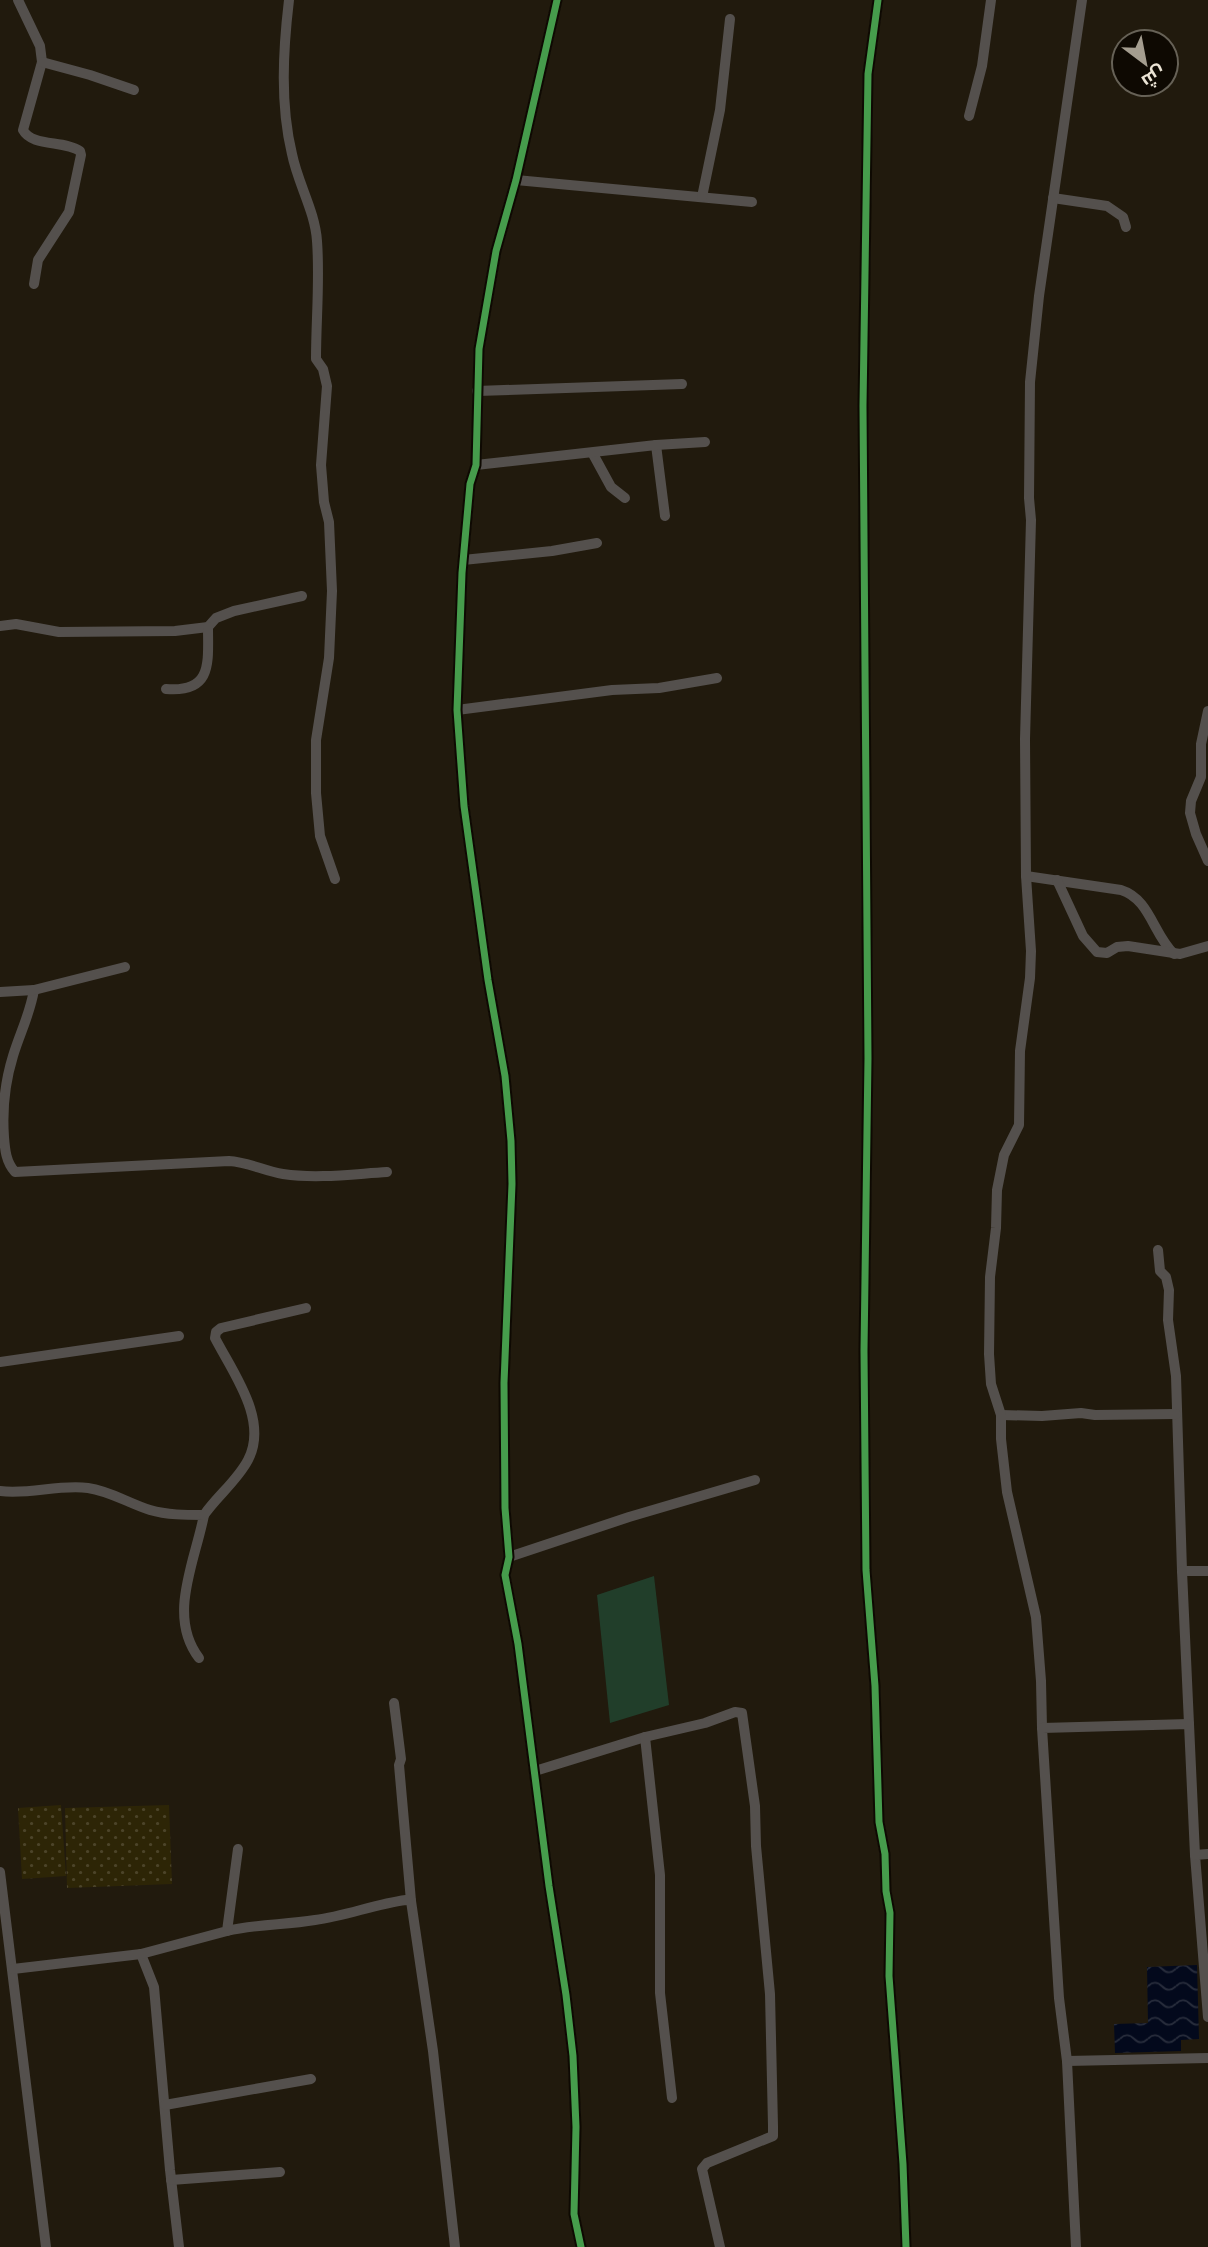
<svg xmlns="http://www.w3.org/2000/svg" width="1208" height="2247" viewBox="0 0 1208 2247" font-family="Lora,Cairo,serif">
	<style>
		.grass { fill: #213e2a }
		.sand { fill: url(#sand-dots) }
		.water { fill: url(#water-waves) }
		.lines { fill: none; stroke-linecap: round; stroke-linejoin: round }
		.minor { stroke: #54504d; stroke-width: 10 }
		.cycleway-casing { stroke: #0e0902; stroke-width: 11 }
		.cycleway { stroke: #469c4c; stroke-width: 7 }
	</style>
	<defs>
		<pattern id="sand-dots" width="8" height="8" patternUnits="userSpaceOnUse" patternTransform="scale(1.75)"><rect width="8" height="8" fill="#2d2506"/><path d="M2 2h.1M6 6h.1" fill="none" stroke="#4c4429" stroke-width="1.8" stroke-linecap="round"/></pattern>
		<pattern id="water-waves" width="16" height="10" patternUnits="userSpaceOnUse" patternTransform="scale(1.75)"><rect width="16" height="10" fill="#03091c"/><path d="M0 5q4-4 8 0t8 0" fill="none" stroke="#282d3c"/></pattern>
	</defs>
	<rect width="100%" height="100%" fill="#211a0d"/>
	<!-- grass -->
	<polygon class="grass" points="654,1576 669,1705 610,1723 597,1595"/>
	<!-- sand -->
	<g class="sand">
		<polygon points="61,1805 66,1876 22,1879 18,1808"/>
		<polygon points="169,1805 172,1884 67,1888 65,1808"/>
	</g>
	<!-- water -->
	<polygon class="water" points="1197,1965 1199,2039 1181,2040 1181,2051 1115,2053 1114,2024 1148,2023 1147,1967"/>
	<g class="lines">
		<!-- minor -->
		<g class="minor">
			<path d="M18,0L40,46L42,62L23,130C32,147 64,140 80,151L81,155L69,212L38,260L34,284"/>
			<path d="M289,0C283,51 280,104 292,154C298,184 315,211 317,241C320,280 316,320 316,359L323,369L327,386L321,465L324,502L329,522L332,591L329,658L316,740V793L320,836L335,879"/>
			<polyline points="557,0 516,180 496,251 479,349 476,465 470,484 462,573 457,710 464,806 488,980 505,1076 511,1141 512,1184 504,1383 505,1508 509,1557 505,1575 518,1644 549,1886 566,1995 573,2056 576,2127 574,2214 581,2247"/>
			<polyline points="878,0 868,74 863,406 868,1058 864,1351 866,1570 875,1686 879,1822 885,1854 886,1891 890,1913 889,1976 903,2164 906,2247"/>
			<polyline points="42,62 90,75 134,90"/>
			<polyline points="969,116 982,66 991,0"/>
			<polyline points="516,180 752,202"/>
			<polyline points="702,197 720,110 730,19"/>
			<polyline points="1053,198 1107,206 1123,217 1126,227"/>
			<polyline points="477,391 682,384"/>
			<polyline points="656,445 665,516"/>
			<polyline points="593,454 611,487 625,498"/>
			<polyline points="476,465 656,445 705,442"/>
			<polyline points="463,560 552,551 597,543"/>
			<polyline points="0,626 16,624 59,632 175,631 208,627 216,618 234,611 302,596"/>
			<path d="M166,689C213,693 208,662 208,627"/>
			<polyline points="457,710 612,690 659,688 717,678"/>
			<polyline points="1208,711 1201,744 1201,777 1191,801 1190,813 1196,834 1208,861"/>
			<path d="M1026,876L1121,890C1150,899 1153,934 1174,954"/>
			<polyline points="1057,880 1083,936 1097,952 1107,953 1117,947 1128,946 1180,954 1208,946"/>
			<path d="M34,990C30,1014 20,1033 13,1056C5,1082 2,1109 4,1137C5,1150 6,1162 15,1172L229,1161C248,1162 264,1171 283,1174C317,1179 353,1174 387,1172"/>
			<polyline points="0,992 34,990 125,967"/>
			<polyline points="1158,1250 1160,1271 1166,1277 1169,1290 1168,1320 1176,1376 1182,1571"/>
			<polyline points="0,1362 179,1336"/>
			<polyline points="1001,1415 1042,1416 1081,1413 1095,1415 1176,1414"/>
			<path d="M0,1491C29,1495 59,1484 88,1488C110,1491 128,1503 150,1510C167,1515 186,1515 204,1515C195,1562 167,1616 199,1658"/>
			<path d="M204,1515C217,1496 237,1481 248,1460C269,1420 233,1373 215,1338L216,1332L221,1328L306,1308"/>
			<polyline points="509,1557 629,1517 755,1480"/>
			<polyline points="394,1703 401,1759 399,1765 411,1901"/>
			<polyline points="1189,1724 1182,1571 1208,1571"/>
			<polyline points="1042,1728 1041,1681 1036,1617 1007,1492 1001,1439 1001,1415 991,1384 989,1354 990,1277 996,1228 997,1190 1004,1155 1019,1125 1020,1051 1030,978 1031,951 1026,876 1025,739 1031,520 1029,498 1030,382 1039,296 1082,0"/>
			<polyline points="535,1771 645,1737"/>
			<polyline points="1208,1854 1195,1855 1208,2017"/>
			<polyline points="0,1872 46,2247"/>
			<path d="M227,1931C256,1924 285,1925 315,1920C346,1916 375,1904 406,1900L411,1901L433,2051L455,2247"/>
			<polyline points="141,1954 154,1987 170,2170 179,2247"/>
			<polyline points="13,1969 141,1954 227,1931 238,1849"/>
			<polyline points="1067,2061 1208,2058"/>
			<polyline points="672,2098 660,1993 660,1875 645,1737 705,1723 735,1712 742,1713 755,1806 756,1846 770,1994 773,2126 773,2136 707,2163 702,2169 720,2247"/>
			<polyline points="165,2105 311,2079"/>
			<polyline points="171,2180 280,2172"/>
			<polyline points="1076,2247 1067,2061 1059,1998 1042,1728 1189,1724 1195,1855"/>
		</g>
		<defs>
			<g id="cycleway">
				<polyline points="557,0 516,180 496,251 479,349 476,465 470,484 462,573 457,710 464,806 488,980 505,1076 511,1141 512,1184 504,1383 505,1508 509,1557 505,1575 518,1644 549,1886 566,1995 573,2056 576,2127 574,2214 581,2247"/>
				<polyline points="878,0 868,74 863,406 868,1058 864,1351 866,1570 875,1686 879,1822 885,1854 886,1891 890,1913 889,1976 903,2164 906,2247"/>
			</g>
		</defs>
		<!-- cycleway casing -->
		<use href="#cycleway" class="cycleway-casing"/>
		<!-- cycleway -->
		<use href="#cycleway" class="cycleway"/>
	</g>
	<!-- north arrow -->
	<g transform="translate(1145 63) rotate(148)"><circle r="33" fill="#0e0902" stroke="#666156" stroke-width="2"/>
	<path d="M0-5L12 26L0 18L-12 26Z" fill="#a49d8f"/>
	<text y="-10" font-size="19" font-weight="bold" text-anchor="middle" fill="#ebe4d5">ش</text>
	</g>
</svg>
